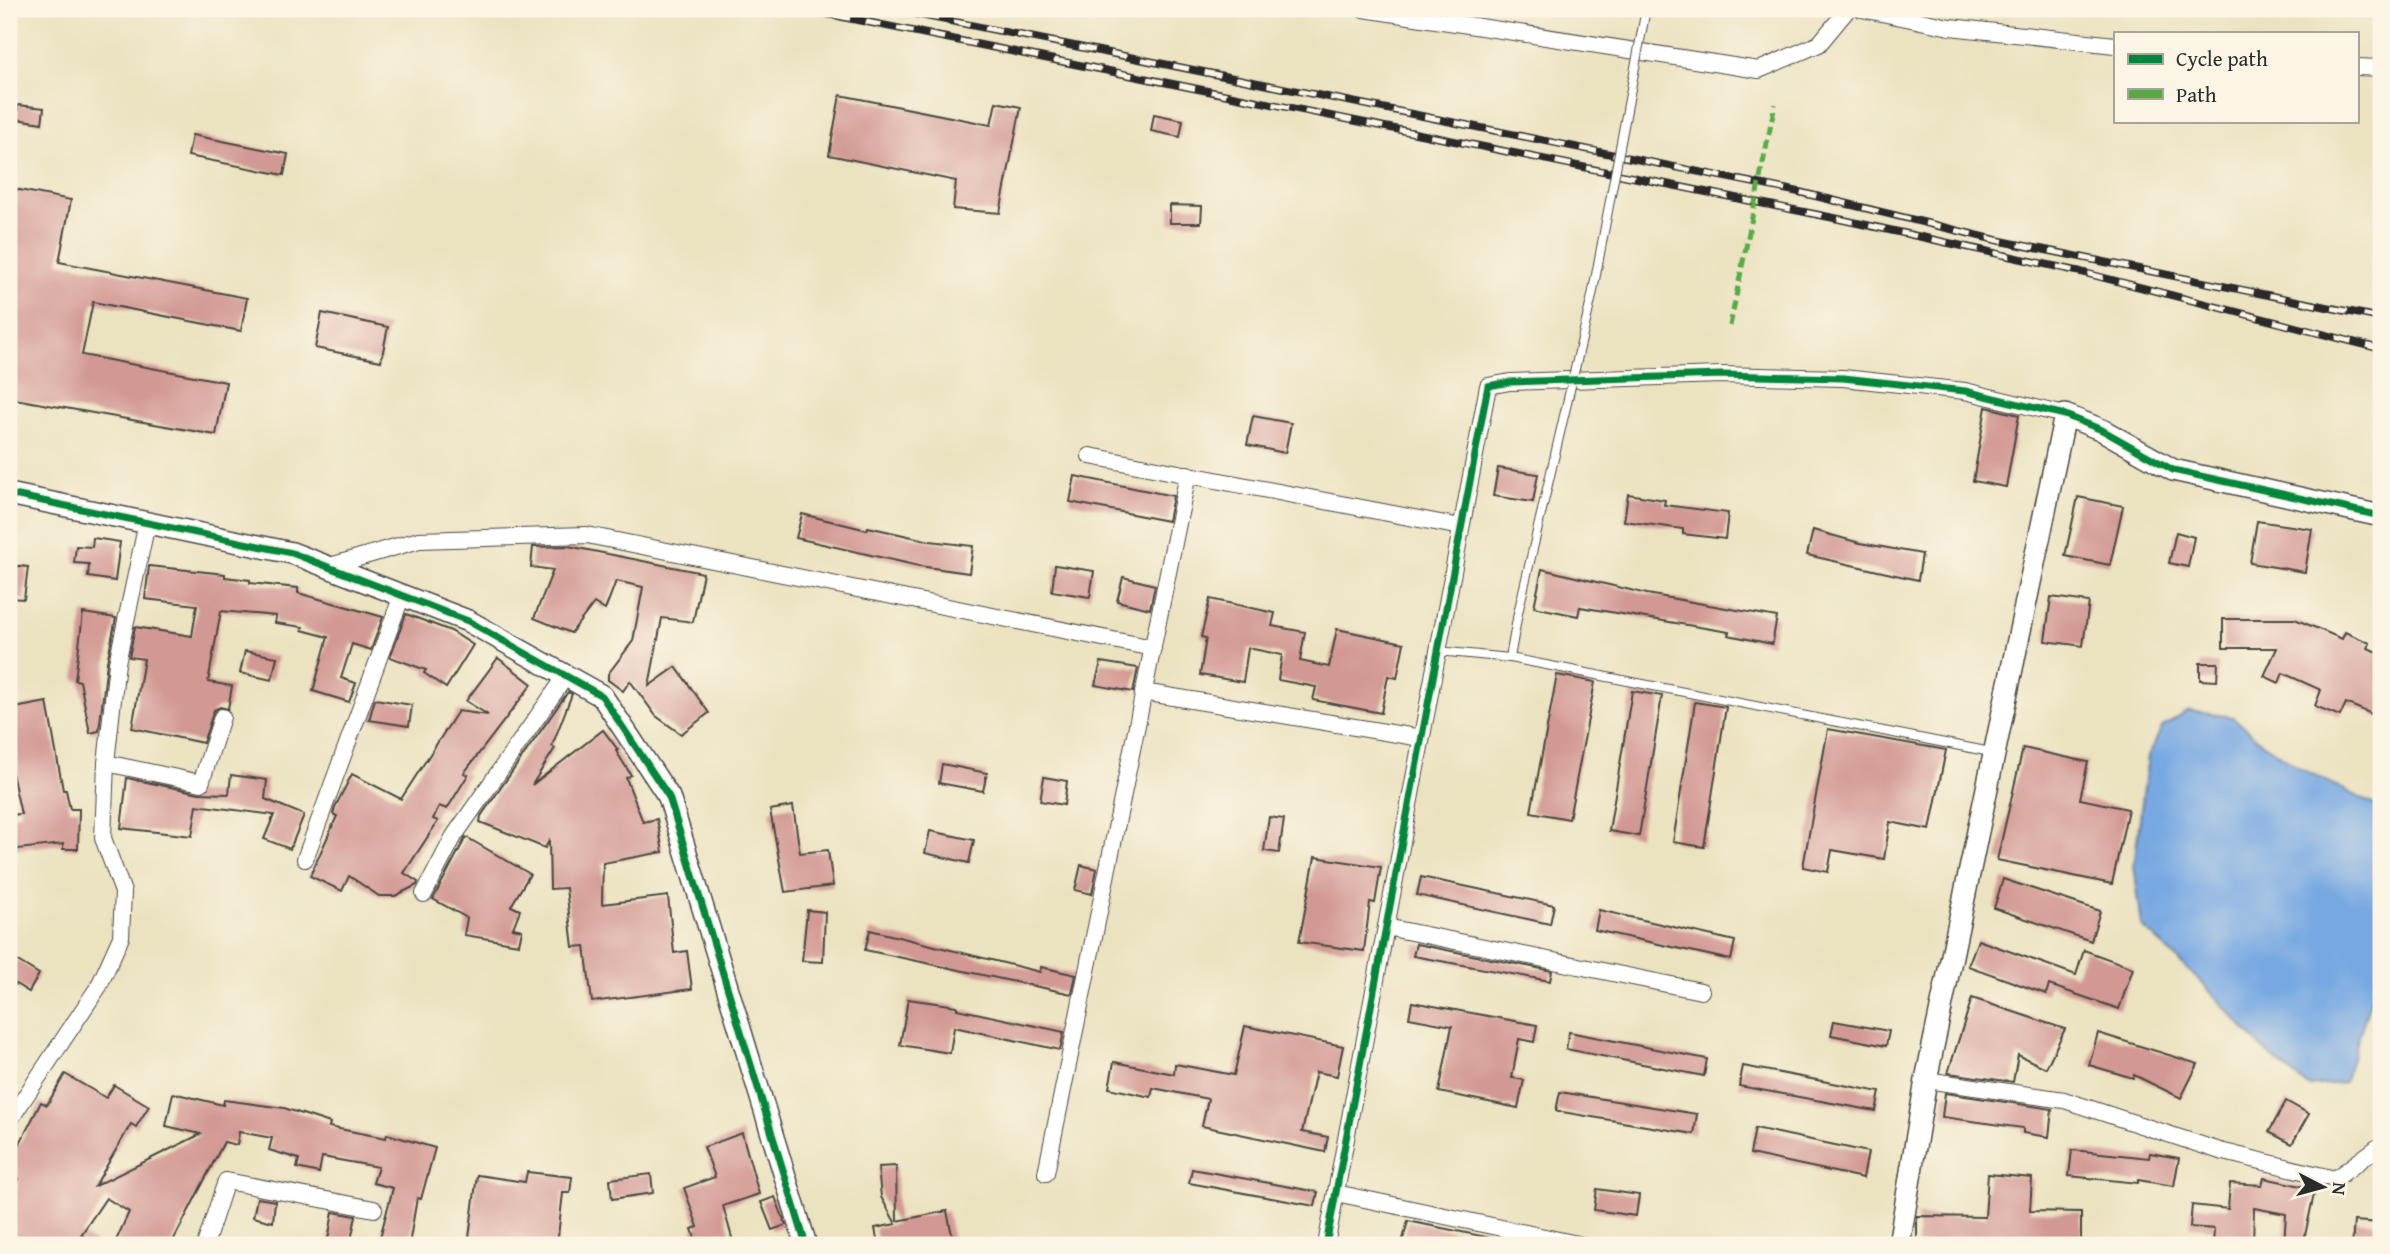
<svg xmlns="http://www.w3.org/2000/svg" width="2390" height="1254" viewBox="0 0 2390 1254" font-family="'Gentium Book Plus',serif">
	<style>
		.water { fill: #77a8e2; stroke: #516a86; stroke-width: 2 }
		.building { fill: #d29893 }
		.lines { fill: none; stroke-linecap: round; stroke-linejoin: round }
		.lane-casing { stroke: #484641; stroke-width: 10 }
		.street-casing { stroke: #484641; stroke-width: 18 }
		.secondary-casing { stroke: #484641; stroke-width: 24 }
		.lane { stroke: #fff; stroke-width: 8 }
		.street { stroke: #fff; stroke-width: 16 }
		.secondary { stroke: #fff; stroke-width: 21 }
		.rail-casing { stroke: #2b2b2b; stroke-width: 8 }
		.rail { stroke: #fcf5e5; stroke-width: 5; stroke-dasharray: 16; stroke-linecap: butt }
		.lane-bridge-casing { stroke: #484641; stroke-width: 10; stroke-linecap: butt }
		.lane-bridge { stroke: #fff; stroke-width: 8 }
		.quiet { stroke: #54ab44; stroke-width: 5; stroke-dasharray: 10 5; stroke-linecap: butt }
		.cycleway-casing { stroke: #fcf5e5; stroke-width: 11 }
		.cycleway { stroke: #00873e; stroke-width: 7 }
	</style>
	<rect width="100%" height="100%" fill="#fcf5e5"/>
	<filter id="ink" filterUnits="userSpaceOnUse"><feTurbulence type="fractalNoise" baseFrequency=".0143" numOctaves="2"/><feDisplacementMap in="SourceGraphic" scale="14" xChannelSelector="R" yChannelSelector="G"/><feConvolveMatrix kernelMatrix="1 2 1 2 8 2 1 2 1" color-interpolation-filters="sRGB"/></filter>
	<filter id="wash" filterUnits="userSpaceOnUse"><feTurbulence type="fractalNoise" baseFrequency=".00686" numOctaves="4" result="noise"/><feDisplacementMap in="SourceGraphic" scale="28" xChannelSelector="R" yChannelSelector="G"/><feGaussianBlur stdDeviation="1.57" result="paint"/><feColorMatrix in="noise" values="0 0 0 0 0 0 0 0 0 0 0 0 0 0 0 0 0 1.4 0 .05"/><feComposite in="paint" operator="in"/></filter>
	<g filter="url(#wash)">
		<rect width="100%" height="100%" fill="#ebe2c0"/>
		<!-- water -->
		<polygon class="water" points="2188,711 2233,717 2261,742 2300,768 2381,808 2381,988 2372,995 2344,1083 2308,1086 2268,1054 2205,986 2142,926 2134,865 2148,756 2163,726"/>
		<g id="blocks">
			<!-- building -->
			<g class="building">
				<polygon points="840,95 991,125 996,102 1021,107 1000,213 953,209 956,181 829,155"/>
				<polygon points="18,105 44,108 42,123 16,119"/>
				<polygon points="1154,114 1183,120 1180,137 1151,131"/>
				<polygon points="192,135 288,154 284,175 188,156"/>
				<polygon points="9,188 71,200 59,262 247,298 241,331 93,302 82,355 226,382 216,435 9,398"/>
				<polygon points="1170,205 1202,206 1201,223 1170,223"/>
				<polygon points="322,313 388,327 381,361 315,348"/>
				<polygon points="1986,407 2019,415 2006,487 1973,481"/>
				<polygon points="1253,416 1291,423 1285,453 1247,445"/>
				<polygon points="1498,468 1538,474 1533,502 1493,496"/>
				<polygon points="1075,476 1173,496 1168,521 1070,502"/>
				<polygon points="1628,494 1665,500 1664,505 1728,513 1725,539 1683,534 1683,529 1624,521"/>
				<polygon points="2078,497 2123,506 2110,565 2065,556"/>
				<polygon points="802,514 867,530 868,527 930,541 973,546 969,573 919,566 796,538"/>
				<polygon points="2257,521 2312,529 2305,572 2250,563"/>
				<polygon points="1813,530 1860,543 1922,554 1918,580 1807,555"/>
				<polygon points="2176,532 2194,537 2188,567 2169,563"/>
				<polygon points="93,538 120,542 115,581 88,577 89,564 74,563 76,546 92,547"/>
				<polygon points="568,546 703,573 693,622 662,618 649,686 676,667 709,713 681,734 656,716 630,681 623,691 608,680 608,674 633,641 643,587 616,581 605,610 594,603 571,633 534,618 553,570 531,567 533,547"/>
				<polygon points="9,565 28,567 24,599 9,598"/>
				<polygon points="1055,565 1094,571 1090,597 1052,591"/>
				<polygon points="149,566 225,574 225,577 250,580 250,583 298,588 298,593 383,617 371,650 352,644 341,678 356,683 349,702 313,691 328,637 302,630 303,627 275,623 276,616 221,611 208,682 232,686 228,709 220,707 214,710 203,743 132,728 144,659 129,657 135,627 192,636 197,605 145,599"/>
				<polygon points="1542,569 1647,594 1777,617 1772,644 1728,635 1729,632 1580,607 1578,616 1534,607"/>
				<polygon points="1123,577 1155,585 1150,609 1117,601"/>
				<polygon points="2051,597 2089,602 2083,646 2045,641"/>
				<polygon points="1210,599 1275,613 1272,626 1305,632 1300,661 1329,667 1337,629 1404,643 1397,678 1388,676 1381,713 1313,700 1316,687 1278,680 1282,655 1248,648 1243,682 1200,675 1206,638 1201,637"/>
				<polygon points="83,613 116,618 107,662 99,731 90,733 80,681 75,680"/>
				<polygon points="406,614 451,631 473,645 446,688 424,673 426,670 390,657"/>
				<polygon points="2223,619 2295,619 2342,639 2345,632 2370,643 2368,648 2381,654 2381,718 2346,703 2340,716 2315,706 2321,690 2283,673 2279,683 2264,676 2277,648 2223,648"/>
				<polygon points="245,651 277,657 272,680 240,673"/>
				<polygon points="498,658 532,684 464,773 468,775 447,809 439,806 433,819 438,821 404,873 418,882 417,885 395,896 379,896 349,876 342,891 310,876 337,816 333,814 335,807 352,774 401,799 458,711 488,715 466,701"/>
				<polygon points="1101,662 1138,668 1133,692 1095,685"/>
				<polygon points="2200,663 2218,663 2217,681 2200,680"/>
				<polygon points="1557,675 1595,682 1569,819 1531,812"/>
				<polygon points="1632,691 1662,696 1639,836 1609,831"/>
				<polygon points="568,692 572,694 552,746 555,748 532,785 603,730 618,750 616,751 631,775 626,778 643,822 657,819 663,852 603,863 602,904 668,896 674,953 687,951 692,989 592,1002 585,946 573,947 566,888 550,889 549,841 545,848 480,822 481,816"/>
				<polygon points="375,699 412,705 409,726 369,720"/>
				<polygon points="47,702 63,790 66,790 70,809 79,809 78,849 63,849 63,844 9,850 9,815 21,814 9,760 9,709"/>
				<polygon points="1695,702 1726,707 1704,847 1673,842"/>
				<polygon points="1828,729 1946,750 1930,830 1890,822 1884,859 1832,850 1828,872 1803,867"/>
				<polygon points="2023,748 2088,762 2080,799 2128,809 2112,884 1997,860"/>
				<polygon points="942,764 987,773 983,791 939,783"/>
				<polygon points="231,775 267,780 265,799 304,815 290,849 264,839 274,815 197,805 192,836 121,828 127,778 199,793 229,794"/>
				<polygon points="1044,777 1067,781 1064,805 1040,801"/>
				<polygon points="793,806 800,853 828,850 833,886 785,892 770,810"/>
				<polygon points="1269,817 1284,819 1279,853 1264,851"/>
				<polygon points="930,831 974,840 969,863 925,853"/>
				<polygon points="466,837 530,874 511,906 520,910 513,928 522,930 519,944 464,935 467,918 433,899"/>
				<polygon points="1315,857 1381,867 1375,903 1370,902 1364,951 1299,942"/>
				<polygon points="1081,865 1097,869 1092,894 1075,890"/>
				<polygon points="1421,877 1554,905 1550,924 1417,895"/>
				<polygon points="2003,879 2100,911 2091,941 1994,908"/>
				<polygon points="807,910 825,912 823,962 802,961"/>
				<polygon points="1599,910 1735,941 1731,960 1595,930"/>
				<polygon points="870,930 1040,972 1041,967 1076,975 1072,994 865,950"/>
				<polygon points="1978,940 2076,975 2084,950 2133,968 2119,1009 2049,985 2046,994 1968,966"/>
				<polygon points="1416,944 1552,971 1550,981 1413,956"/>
				<polygon points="16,960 39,974 29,992 9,980 9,972"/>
				<polygon points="1972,998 2065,1029 2046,1068 2018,1055 2013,1082 1948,1073"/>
				<polygon points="908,999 957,1006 957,1009 1064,1032 1060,1050 954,1027 950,1053 900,1045"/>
				<polygon points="1412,1002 1537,1025 1534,1042 1519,1039 1512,1078 1524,1080 1518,1108 1439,1092 1452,1026 1409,1018"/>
				<polygon points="1834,1021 1889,1031 1886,1046 1831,1035"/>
				<polygon points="1245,1026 1343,1046 1337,1076 1316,1072 1302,1132 1328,1137 1325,1152 1202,1126 1208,1099 1153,1088 1151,1097 1109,1088 1114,1062 1174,1074 1175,1064 1234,1075"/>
				<polygon points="1569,1032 1707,1059 1704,1076 1566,1049"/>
				<polygon points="2098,1033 2198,1064 2181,1098 2134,1075 2133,1078 2089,1065"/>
				<polygon points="1743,1066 1880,1092 1876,1111 1739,1086"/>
				<polygon points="65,1074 106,1098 114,1085 149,1106 136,1127 131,1124 95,1186 201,1134 166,1126 173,1093 223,1105 224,1100 284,1108 330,1123 329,1127 386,1138 387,1134 435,1148 421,1199 417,1198 409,1245 378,1245 393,1188 373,1183 378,1167 322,1157 319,1173 297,1168 299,1159 269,1150 272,1138 239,1132 237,1145 224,1142 171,1245 114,1245 129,1212 106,1198 81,1235 100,1245 9,1245 9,1198 19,1179 9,1174 9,1155 15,1143 19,1145 41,1102 47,1105"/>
				<polygon points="1560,1092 1697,1114 1694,1134 1556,1111"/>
				<polygon points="1945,1093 2052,1109 2049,1137 2023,1133 2023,1128 1942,1117"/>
				<polygon points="2286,1101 2309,1114 2292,1144 2269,1132"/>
				<polygon points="1755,1128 1868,1152 1863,1178 1750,1154"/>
				<polygon points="742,1133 759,1194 723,1206 734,1245 697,1245 692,1229 698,1227 684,1188 715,1177 704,1147"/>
				<polygon points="2072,1150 2149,1158 2150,1153 2179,1158 2174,1186 2138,1180 2138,1183 2069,1176"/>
				<polygon points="896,1166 897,1221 947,1211 953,1240 928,1245 878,1245 875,1228 896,1224 881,1197 878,1167"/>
				<polygon points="1192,1169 1318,1192 1315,1206 1189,1183"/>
				<polygon points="527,1172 572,1177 570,1193 563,1193 557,1245 468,1245 477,1175 525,1182"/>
				<polygon points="651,1174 653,1193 612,1199 610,1179"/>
				<polygon points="1988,1174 2032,1178 2030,1211 2081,1212 2081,1245 1917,1245 1917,1216 1985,1217"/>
				<polygon points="2264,1178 2315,1189 2303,1245 2284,1245 2286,1214 2254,1208 2253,1245 2213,1245 2214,1229 2190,1227 2192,1205 2228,1209 2230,1183 2262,1185"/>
				<polygon points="1597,1189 1639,1195 1636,1216 1594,1210"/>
				<polygon points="775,1197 786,1225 772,1230 761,1202"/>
				<polygon points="257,1198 275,1201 273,1222 253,1217"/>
				<polygon points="333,1212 356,1216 350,1245 328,1240"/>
				<polygon points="1408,1221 1491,1238 1491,1245 1402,1243"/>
				<polygon points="2354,1221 2381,1223 2381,1245 2352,1245"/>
			</g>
		</g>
	</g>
	<g filter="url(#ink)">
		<use href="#blocks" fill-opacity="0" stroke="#484641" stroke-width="2"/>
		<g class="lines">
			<defs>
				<g id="lane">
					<polyline points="1518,613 1510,658 1991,752"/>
					<polyline points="1438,651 1510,658"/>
				</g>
				<g id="street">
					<polyline points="1364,9 1759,70 1819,44 1848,9"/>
					<polyline points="1862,9 1950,27 2115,45"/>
					<polyline points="2357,67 2381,68"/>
					<polyline points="1090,456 1461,527"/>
					<polyline points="327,567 419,540 587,535 1153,648"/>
					<polyline points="1143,692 1421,738"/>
					<polyline points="106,763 201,783 222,717"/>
					<polyline points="305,859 402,595"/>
					<polyline points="424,894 454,836 566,676"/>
					<polyline points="1386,927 1701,991"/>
					<polyline points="1926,1080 2064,1100 2220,1151 2335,1179 2381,1145"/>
					<polyline points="9,1121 99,986 121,937 123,892 103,838 106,763 117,663 147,523"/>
					<polyline points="1046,1173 1188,474"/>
					<polyline points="1336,1193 1582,1245"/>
					<polyline points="205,1245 226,1181 374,1209"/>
					<polyline points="1326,1245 1488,386 1510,382 1721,375 1843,378 1965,391 2065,415"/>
				</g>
				<g id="secondary">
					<polyline points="9,494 292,553 468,621 602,696 669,797 806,1245"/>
					<polyline points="1899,1245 1926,1080 2065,415 2102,430 2173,470 2381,516"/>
				</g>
			</defs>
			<!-- lane casing -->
			<use href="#lane" class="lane-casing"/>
			<!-- street casing -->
			<use href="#street" class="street-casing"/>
			<!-- secondary casing -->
			<use href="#secondary" class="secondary-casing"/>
			<!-- lane -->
			<use href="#lane" class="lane"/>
			<!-- street -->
			<use href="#street" class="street"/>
			<!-- secondary -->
			<use href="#secondary" class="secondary"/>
			<defs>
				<g id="rail">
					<polyline points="803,9 1839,219 2081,272 2381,349"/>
					<polyline points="891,9 1799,192 1996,240 2381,318"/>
				</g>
			</defs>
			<!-- rail casing -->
			<use href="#rail" class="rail-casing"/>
			<!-- rail -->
			<use href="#rail" class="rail"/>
			<defs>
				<polyline id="lane-bridge" points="1518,613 1592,296 1646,9"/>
			</defs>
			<!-- lane-bridge casing -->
			<use href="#lane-bridge" class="lane-bridge-casing"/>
			<!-- lane-bridge -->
			<use href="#lane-bridge" class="lane-bridge"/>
			<!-- quiet -->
			<polyline class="quiet" points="1730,326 1775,104"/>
			<defs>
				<g id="cycleway">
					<polyline points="9,494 292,553 468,621 602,696 669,797 806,1245"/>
					<polyline points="1326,1245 1488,386 1510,382 1721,375 1843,378 1965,391 2065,415 2102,430 2173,470 2381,516"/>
				</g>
			</defs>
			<!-- cycleway casing -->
			<use href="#cycleway" class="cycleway-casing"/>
			<!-- cycleway -->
			<use href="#cycleway" class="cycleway"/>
		</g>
	</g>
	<!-- margin -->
	<rect width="2390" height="1254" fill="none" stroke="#fcf5e5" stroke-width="35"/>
	<!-- legend -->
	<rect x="2114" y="32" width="245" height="91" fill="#fcf5e5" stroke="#a8a49b" stroke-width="2"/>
	<rect x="2128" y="54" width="35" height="10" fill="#00873e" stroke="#a8a49b" stroke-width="2"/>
	<text x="2176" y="66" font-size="21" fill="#2b2b2b">Cycle path</text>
	<rect x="2128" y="89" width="35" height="10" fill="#54ab44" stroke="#a8a49b" stroke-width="2"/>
	<text x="2176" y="102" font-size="21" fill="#2b2b2b">Path</text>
	<!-- north arrow -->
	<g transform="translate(2323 1187) rotate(96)" stroke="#fcf5e5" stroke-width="5" paint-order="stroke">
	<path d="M0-5L12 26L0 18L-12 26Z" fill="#2b2b2b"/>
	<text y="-10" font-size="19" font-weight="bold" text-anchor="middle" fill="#2b2b2b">N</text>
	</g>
</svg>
